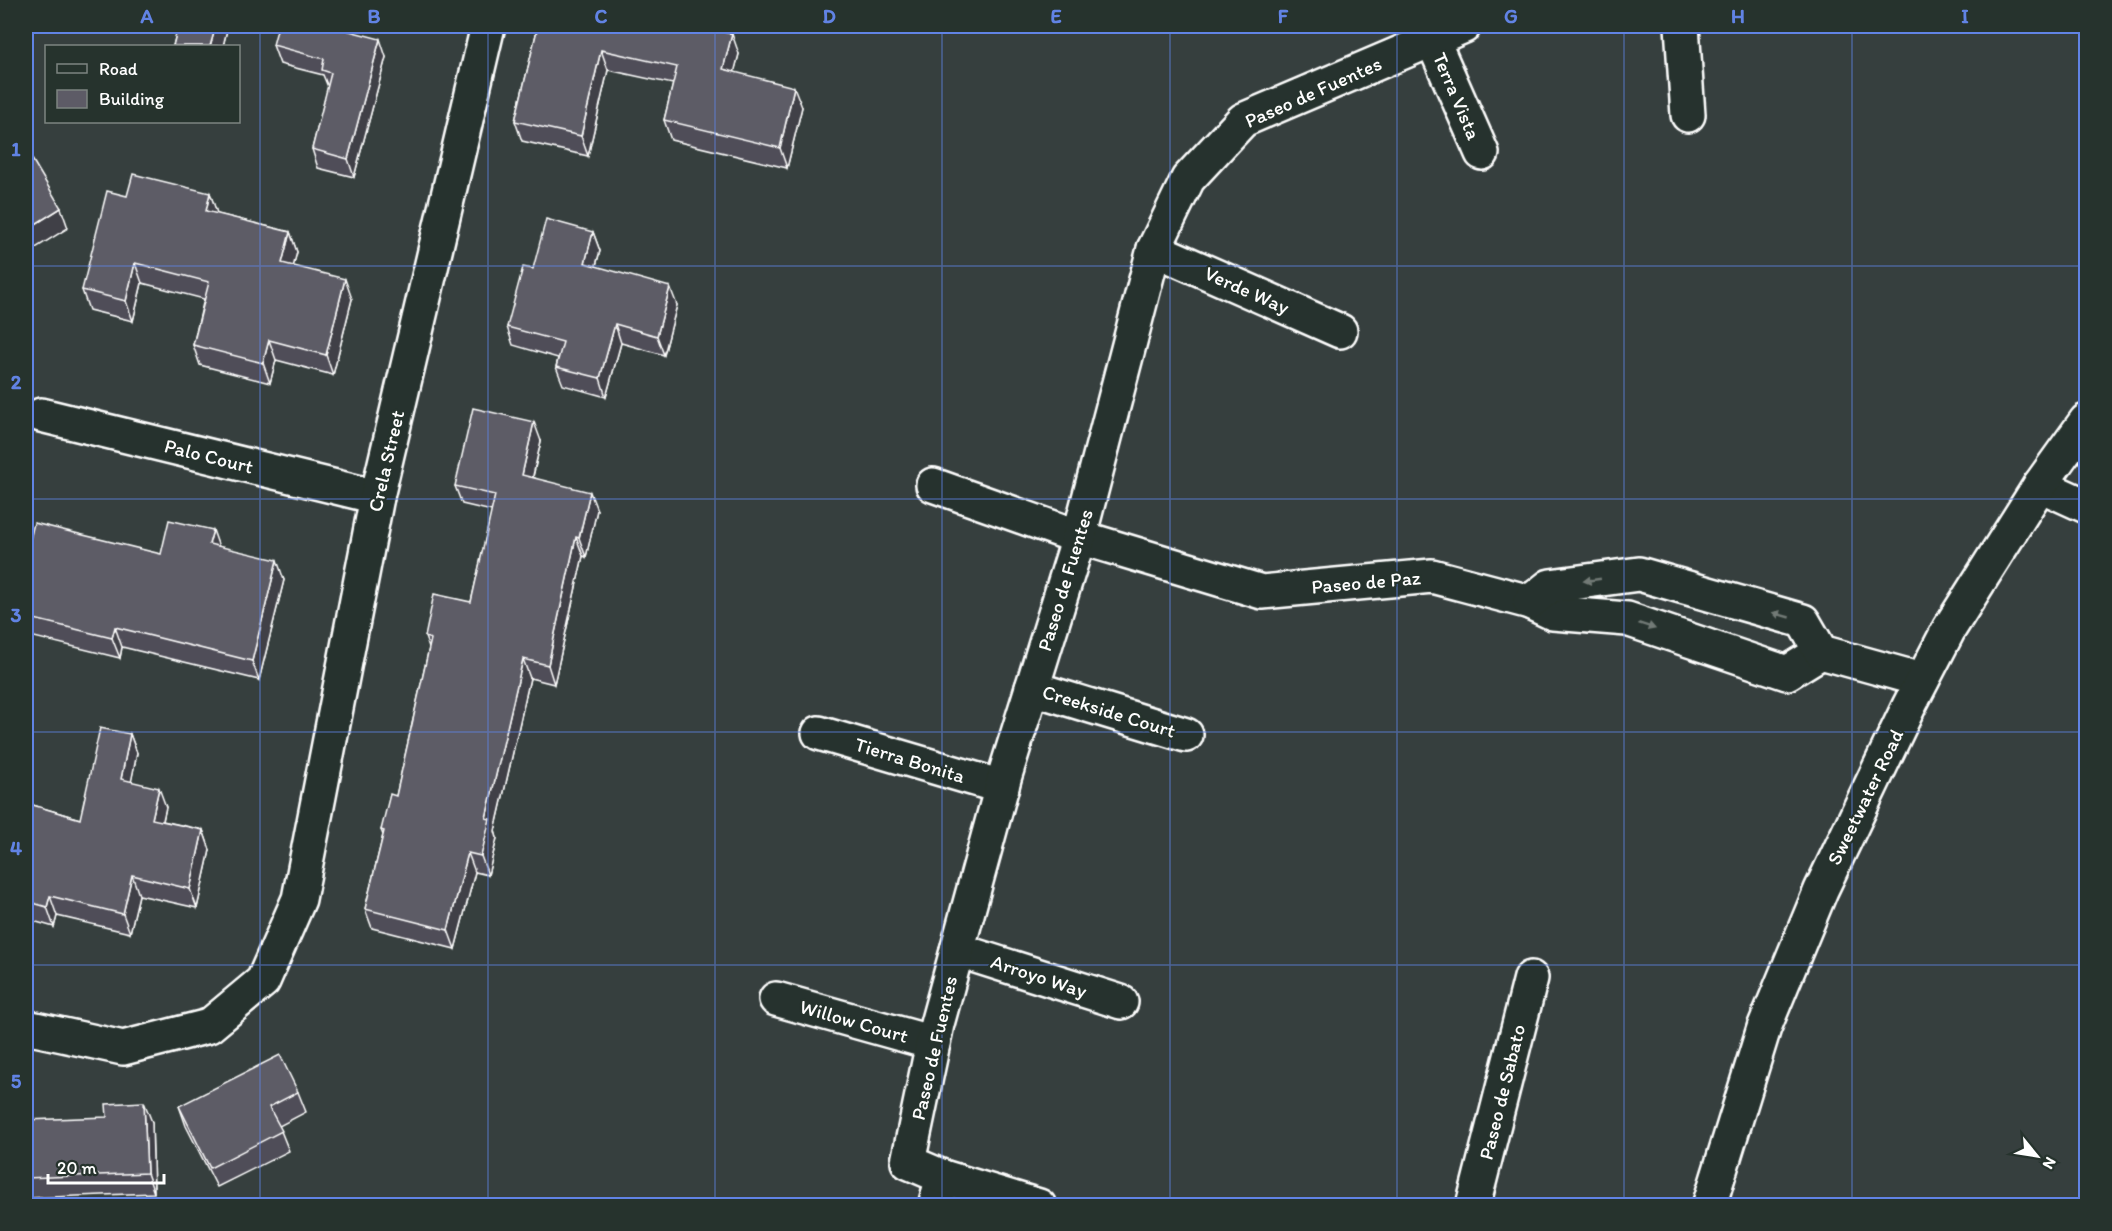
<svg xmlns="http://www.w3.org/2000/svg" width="2112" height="1231" viewBox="0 0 2112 1231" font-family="Itim,sans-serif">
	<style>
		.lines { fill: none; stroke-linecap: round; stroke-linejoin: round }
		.minor-casing { stroke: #fff; stroke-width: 38 }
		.secondary-casing { stroke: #fff; stroke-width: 38 }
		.minor { stroke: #26332d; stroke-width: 33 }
		.secondary { stroke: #26332d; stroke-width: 33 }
		.wall { fill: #504e58; stroke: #fff; stroke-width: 1.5 }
		.shaded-wall { fill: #414047; stroke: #fff; stroke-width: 1.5 }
		.building { fill: #5d5b66; stroke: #fff; stroke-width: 1.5 }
		.oneway { fill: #727a76 }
		.grid { fill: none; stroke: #6183e4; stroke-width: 1.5; stroke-opacity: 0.55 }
		.labels { text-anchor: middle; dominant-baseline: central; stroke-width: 4.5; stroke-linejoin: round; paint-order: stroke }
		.street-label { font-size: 20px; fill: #fff; stroke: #26332d }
		.neatline { fill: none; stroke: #6183e4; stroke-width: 2 }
		.grid-label { font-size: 20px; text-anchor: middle; font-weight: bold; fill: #6183e4 }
	</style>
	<rect width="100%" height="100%" fill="#363f3e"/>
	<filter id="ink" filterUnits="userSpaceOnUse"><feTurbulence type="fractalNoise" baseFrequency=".0167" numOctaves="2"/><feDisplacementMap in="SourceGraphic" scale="12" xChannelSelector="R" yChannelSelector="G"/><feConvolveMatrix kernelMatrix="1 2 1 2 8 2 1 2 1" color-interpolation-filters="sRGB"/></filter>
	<g filter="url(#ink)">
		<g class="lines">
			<defs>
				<g id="minor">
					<polyline points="1682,26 1688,115"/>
					<polyline points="1432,39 1482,153"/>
					<polyline points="1154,249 1340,331"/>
					<polyline points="41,415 377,497"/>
					<polyline points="933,485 1079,537 1262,592 1432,576 1530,602 1553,613 1627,619 1787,673 1821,652"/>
					<polyline points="2040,485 2086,506"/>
					<polyline points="1530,602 1550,586 1639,574 1803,621 1821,652 1922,680"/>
					<polyline points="1032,688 1186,735"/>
					<polyline points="819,733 1002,787"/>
					<polyline points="957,950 1121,1002"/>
					<polyline points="776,999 933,1043"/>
					<polyline points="26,1027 123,1048 209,1026 263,981 299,899 377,497 488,26"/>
					<polyline points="935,1206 943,1177"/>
					<polyline points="1039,1206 943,1177 908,1162 937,1024 1005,775 1079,537 1154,249 1188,179 1243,120 1464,26"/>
					<polyline points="1473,1206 1531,978"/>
				</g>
				<polyline id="secondary" points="1709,1206 1764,1028 1821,890 1909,706 1949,629 2040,485 2086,421"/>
			</defs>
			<!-- minor casing -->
			<use href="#minor" class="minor-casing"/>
			<!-- secondary casing -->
			<use href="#secondary" class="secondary-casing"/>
			<!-- minor -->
			<use href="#minor" class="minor"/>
			<!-- secondary -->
			<use href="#secondary" class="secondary"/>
		</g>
		<!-- wall -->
		<g class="wall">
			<polygon points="158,26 228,26 223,46 173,46 177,30"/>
			<polygon points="538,26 739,54 734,72 802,107 787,168 671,140 664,120 673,84 608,70 588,156 522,141 515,121"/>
			<polygon points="349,31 386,57 354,177 318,168 312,149 328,87 323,75 280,64 273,45"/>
			<polygon points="210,193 217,214 290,232 297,252 293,266 352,299 333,375 276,360 270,383 200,365 193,345 204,299 142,283 133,321 89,310 82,290"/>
			<polygon points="593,232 600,251 596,266 677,305 664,355 621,343 606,397 563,385 556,367 558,358 513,345 507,327 533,269"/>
			<polygon points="541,441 533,477 597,510 586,557 583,556 554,684 530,678 495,831 497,838 488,875 475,872 455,949 372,928 365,909 383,835 381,830 396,796 429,648 425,637 471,602 492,511 462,504 455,486"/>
			<polygon points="218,546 284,580 259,680 122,647 120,658 26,635 26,556 161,554"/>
			<polygon points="130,734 137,753 131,781 166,807 163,821 203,830 210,850 197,908 139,895 130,933 57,916 54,927 26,919 26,803 80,819"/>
			<polygon points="298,1092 306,1112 279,1126 289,1151 217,1187 186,1126 179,1106"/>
			<polygon points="26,1120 152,1122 154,1193 26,1198"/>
		</g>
		<!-- shaded-wall -->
		<g class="shaded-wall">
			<polygon points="216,26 228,26 223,46 210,46"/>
			<polygon points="339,26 351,26 345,47 338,28"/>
			<polygon points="732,34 739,54 730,89 723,69"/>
			<polygon points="380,39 386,57 354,177 348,159"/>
			<polygon points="601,50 608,70 588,156 581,136"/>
			<polygon points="794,87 802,107 787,168 780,148"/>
			<polygon points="210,193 217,213 213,231 206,211"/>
			<polygon points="61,208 68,228 26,254 26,230"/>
			<polygon points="290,232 297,252 289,283 282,263"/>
			<polygon points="593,232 600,251 591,282 585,263"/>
			<polygon points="135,263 142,283 133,321 126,301"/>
			<polygon points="345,279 352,299 333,375 326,355"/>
			<polygon points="670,287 677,305 664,355 657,336"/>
			<polygon points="615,324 621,343 606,397 600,378"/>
			<polygon points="269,340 276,360 270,383 263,363"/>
			<polygon points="534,422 541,441 529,493 522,475"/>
			<polygon points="590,492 597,510 586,557 579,538"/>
			<polygon points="213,530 220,550 209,544"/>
			<polygon points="576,537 583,556 554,684 548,665"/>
			<polygon points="277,560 284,580 259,680 252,661"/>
			<polygon points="115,627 122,647 120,658 112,638"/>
			<polygon points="523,659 530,678 495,831 497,838 488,875 481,856 486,818"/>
			<polygon points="130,734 137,753 128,798 121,779"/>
			<polygon points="159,788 166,807 159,838 152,819"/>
			<polygon points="203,830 210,850 197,908 190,889"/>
			<polygon points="468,853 475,872 455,949 448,930"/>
			<polygon points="132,875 139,895 130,933 123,914"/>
			<polygon points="50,896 57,916 54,927 47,907"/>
			<polygon points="144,1102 152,1122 154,1193 147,1173"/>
		</g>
		<!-- building -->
		<g class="building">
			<polygon points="178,26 216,26 210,46 173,46"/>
			<polygon points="278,26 339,26 338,28 380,39 348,159 312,149 331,73 322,70 324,59 273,45"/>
			<polygon points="538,26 696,26 732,34 723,69 794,87 780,148 664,120 677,67 601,50 581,136 515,121"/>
			<polygon points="26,149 61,208 26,230"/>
			<polygon points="133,174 210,193 206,211 290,232 282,263 345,279 326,355 269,340 263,363 193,345 209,282 135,263 126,301 82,290 107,191 127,196"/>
			<polygon points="546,219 593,232 585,263 670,287 657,336 615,324 600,378 556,367 563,342 507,327 523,267 533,269"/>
			<polygon points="473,408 534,422 522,475 590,492 579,538 576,537 548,665 523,659 486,818 490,819 481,856 468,853 448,930 365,909 384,831 381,830 390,794 396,796 431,639 425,637 434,594 471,602 495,495 455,486"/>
			<polygon points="169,520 213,530 209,544 277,560 252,661 115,627 112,638 26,617 26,556 34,523 161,554"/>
			<polygon points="100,728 130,734 121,779 159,788 152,819 203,830 190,889 132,875 123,914 50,896 47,907 26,901 26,803 80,819"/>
			<polygon points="280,1055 298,1092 269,1107 282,1131 210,1168 179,1106"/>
			<polygon points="144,1102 147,1173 26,1178 26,1120 107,1117 106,1104"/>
		</g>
		<!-- one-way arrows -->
		<defs><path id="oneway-solid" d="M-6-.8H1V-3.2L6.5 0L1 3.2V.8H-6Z" transform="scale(1.5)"/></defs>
		<g class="oneway">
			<use href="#oneway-solid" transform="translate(1592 580) rotate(172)"/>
			<use href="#oneway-solid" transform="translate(1781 615) rotate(-164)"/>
			<use href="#oneway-solid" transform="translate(1647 626) rotate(19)"/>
		</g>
	</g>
	<!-- grid -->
	<path class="grid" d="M260,26V1206M488,26V1206M715,26V1206M942,26V1206M1170,26V1206M1397,26V1206M1624,26V1206M1852,26V1206M26,266H2086M26,499H2086M26,732H2086M26,965H2086"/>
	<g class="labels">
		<!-- street labels -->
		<g class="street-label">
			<text transform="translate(1313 92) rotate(-24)">Paseo de Fuentes</text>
			<text transform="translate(1457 96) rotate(67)">Terra Vista</text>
			<text transform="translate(1247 290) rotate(24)">Verde Way</text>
			<text transform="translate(209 456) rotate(14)">Palo Court</text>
			<text transform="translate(386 461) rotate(-77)">Crela Street</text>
			<text transform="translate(1065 580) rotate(-73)">Paseo de Fuentes</text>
			<text transform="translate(1366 582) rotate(-5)">Paseo de Paz</text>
			<text transform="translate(1109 711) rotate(17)">Creekside Court</text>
			<text transform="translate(910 760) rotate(17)">Tierra Bonita</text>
			<text transform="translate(1865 797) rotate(-64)">Sweetwater Road</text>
			<text transform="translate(1039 976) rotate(18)">Arroyo Way</text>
			<text transform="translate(854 1021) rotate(16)">Willow Court</text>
			<text transform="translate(934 1048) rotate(-77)">Paseo de Fuentes</text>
			<text transform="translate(1502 1092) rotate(-76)">Paseo de Sabato</text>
		</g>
	</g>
	<!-- margin -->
	<rect width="2112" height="1231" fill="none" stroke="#26332d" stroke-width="66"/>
	<!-- legend -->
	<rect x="45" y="45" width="195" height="78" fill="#26332d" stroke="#7d8581" stroke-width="1.5"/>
	<rect x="57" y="64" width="30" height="9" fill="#26332d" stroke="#7d8581" stroke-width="1.5"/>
	<text x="99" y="75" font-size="18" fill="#ffffff">Road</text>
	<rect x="57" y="90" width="30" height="18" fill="#5d5b66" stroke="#7d8581" stroke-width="1.5"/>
	<text x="99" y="105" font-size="18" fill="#ffffff">Building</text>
	<!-- north arrow -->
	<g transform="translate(2037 1156) rotate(120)" stroke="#26332d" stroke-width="4.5" paint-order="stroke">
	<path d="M0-4.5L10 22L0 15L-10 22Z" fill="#ffffff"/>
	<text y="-9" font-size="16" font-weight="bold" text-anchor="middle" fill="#ffffff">N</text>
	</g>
	<!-- scale -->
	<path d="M48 1174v9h116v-9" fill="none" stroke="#ffffff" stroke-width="3"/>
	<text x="57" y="1174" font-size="18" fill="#ffffff" stroke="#26332d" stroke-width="4.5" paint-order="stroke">20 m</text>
	<rect x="33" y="33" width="2046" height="1165" class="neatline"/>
	<g class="grid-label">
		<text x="147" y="23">A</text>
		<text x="374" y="23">B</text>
		<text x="601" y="23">C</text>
		<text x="829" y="23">D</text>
		<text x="1056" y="23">E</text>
		<text x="1283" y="23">F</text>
		<text x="1511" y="23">G</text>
		<text x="1738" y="23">H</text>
		<text x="1965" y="23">I</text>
		<text x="16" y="156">1</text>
		<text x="16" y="389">2</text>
		<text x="16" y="622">3</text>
		<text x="16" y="855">4</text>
		<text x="16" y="1088">5</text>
	</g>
</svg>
